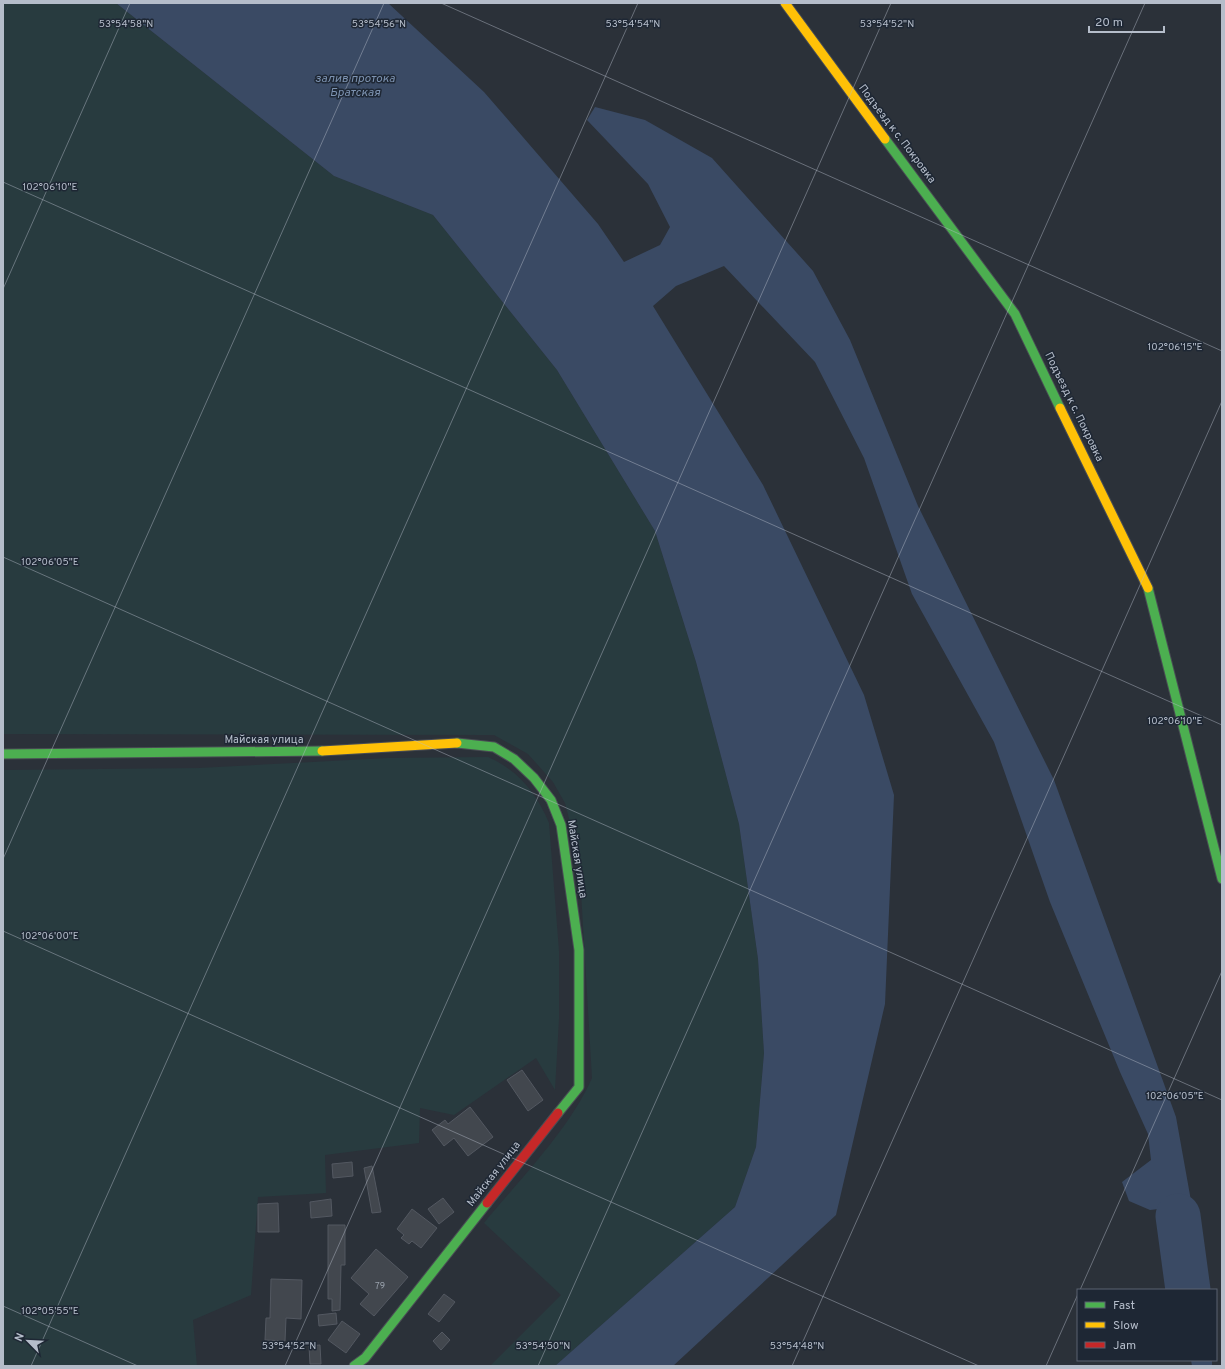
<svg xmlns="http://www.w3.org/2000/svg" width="1225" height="1369" viewBox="0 0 1225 1369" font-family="Overpass,sans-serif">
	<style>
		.green { fill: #283b3f }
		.water { fill: #3a4a64 }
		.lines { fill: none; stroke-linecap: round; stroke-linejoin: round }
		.river { stroke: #3a4a64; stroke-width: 45 }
		.building { fill: #42474e; stroke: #535861 }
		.fast-casing { stroke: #494d54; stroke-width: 11 }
		.slow-casing { stroke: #494d54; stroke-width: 11 }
		.jam-casing { stroke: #494d54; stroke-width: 11 }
		.fast { stroke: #4caf50; stroke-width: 9 }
		.slow { stroke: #ffc107; stroke-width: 9 }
		.jam { stroke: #c62828; stroke-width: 9 }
		.ticks { fill: none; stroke: #b5bdca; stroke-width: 1; stroke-opacity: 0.45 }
		.labels { text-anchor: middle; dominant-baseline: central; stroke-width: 3; stroke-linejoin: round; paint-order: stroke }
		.number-label { font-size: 9px; fill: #98a0ab }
		.street-label { font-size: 11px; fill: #b5bdca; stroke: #1e2734 }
		.water-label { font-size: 12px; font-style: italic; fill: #7d93b1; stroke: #1e2734 }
		.ticks-label { font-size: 10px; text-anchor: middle; fill: #b5bdca; stroke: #1e2734; stroke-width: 3; stroke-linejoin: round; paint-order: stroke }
	</style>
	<rect width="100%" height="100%" fill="#2b3139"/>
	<!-- green -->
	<g class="green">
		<path d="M3,3H116L334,176L433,215L557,370L655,531L696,662L739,824L758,959L764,1053L756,1147L735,1207L555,1366H490L561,1295L484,1223C520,1179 569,1130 592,1078L580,875L574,838L565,803L553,782L528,754L494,735L3,734Z"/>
		<path d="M488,757C518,770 537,794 549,823L559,951V1019L555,1090L536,1058L454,1115L420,1108L419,1143L325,1155L326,1193L258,1197L251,1295L193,1320L197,1366H3V770L199,768L388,758Z"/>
	</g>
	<!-- water -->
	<g class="water">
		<polygon points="116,3 388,3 484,92 598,224 624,262 660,245 670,227 648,184 587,120 595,107 645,120 712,158 813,271 850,340 918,506 1054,780 1176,1117 1207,1290 1190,1290 1167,1208 1150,1210 1129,1201 1122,1182 1151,1160 1148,1134 1120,1072 1050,902 994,742 912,594 864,458 815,362 724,266 676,286 653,306 763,485 864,695 894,795 885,1004 836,1215 673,1366 555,1366 735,1207 756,1147 764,1053 758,959 739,824 696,662 655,531 557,370 433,215 334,176"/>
		<polygon points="1191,1360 1212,1360 1212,1366 1192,1366"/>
	</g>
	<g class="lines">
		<!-- river -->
		<polyline class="river" points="1178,1216 1188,1290"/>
	</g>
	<!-- building -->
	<g class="building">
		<polygon points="522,1070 543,1100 528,1111 507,1080"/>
		<polygon points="470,1107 493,1137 468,1156 454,1138 444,1146 432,1130 445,1120 448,1124"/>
		<polygon points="352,1162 353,1176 333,1178 332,1164"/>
		<polygon points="372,1166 381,1212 372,1213 364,1168"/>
		<polygon points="443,1198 454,1212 439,1224 428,1209"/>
		<polygon points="331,1199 332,1216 311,1218 310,1202"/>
		<polygon points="278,1203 279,1232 258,1232 258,1204"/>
		<polygon points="412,1209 437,1228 421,1248 412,1241 409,1244 401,1238 404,1235 397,1229"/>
		<polygon points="328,1225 345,1225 345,1265 341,1265 340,1310 332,1311 332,1299 328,1299"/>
		<polygon points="376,1249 408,1277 374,1316 360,1304 369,1294 351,1278"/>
		<polygon points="271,1279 302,1280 301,1319 286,1318 285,1341 265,1340 266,1318 270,1318"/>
		<polygon points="444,1294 455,1302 439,1322 428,1314"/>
		<polygon points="336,1313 337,1324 319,1326 318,1315"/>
		<polygon points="342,1321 360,1334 346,1353 328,1340"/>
		<polygon points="442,1332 450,1340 441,1350 433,1341"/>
		<polygon points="320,1345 321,1364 310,1364 309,1346"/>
	</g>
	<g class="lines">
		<defs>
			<g id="fast">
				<polyline points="885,139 1015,314 1060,408"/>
				<polyline points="1148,588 1222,879"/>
				<polyline points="457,743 494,747 514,759 534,778 551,800 561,825 579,950 579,1087 558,1113"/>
				<polyline points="3,754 322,751"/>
				<polyline points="354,1366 365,1358 487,1203"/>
			</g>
			<g id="slow">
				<polyline points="785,3 885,139"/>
				<polyline points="1060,408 1148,588"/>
				<polyline points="322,751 457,743"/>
			</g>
			<polyline id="jam" points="487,1203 558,1113"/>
		</defs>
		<!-- fast casing -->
		<use href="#fast" class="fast-casing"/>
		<!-- slow casing -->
		<use href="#slow" class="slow-casing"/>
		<!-- jam casing -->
		<use href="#jam" class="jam-casing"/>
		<!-- fast -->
		<use href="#fast" class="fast"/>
		<!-- slow -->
		<use href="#slow" class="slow"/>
		<!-- jam -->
		<use href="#jam" class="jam"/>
	</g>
	<!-- ticks -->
	<path class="ticks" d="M441,3L1222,351M3,182L1222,725M3,289L130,3M3,557L1222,1100M3,859L384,3M3,931L979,1366M1080,1290L1222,971M3,1306L138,1366M31,1366L638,3M285,1366L891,3M538,1366L1145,3M792,1366L1222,401M1046,1366L1078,1294"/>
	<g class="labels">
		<!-- number labels -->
		<g class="number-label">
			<text x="380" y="1286">79</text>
		</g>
		<!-- street labels -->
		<g class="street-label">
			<text transform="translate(897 134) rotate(53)">Подъезд к с. Покровка</text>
			<text transform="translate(1074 407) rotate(64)">Подъезд к с. Покровка</text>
			<text x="264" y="740">Майская улица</text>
			<text transform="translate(577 859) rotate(81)">Майская улица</text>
			<text transform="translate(494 1174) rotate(-52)">Майская улица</text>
		</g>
		<!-- water labels -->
		<g class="water-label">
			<text x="355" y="79">залив протока<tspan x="355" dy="14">Братская</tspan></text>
		</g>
	</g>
	<g class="ticks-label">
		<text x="126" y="27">53°54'58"N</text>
		<text x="379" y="27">53°54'56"N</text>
		<text x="633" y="27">53°54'54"N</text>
		<text x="887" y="27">53°54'52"N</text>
		<text x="50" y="190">102°06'10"E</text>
		<text x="1175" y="350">102°06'15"E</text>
		<text x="50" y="565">102°06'05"E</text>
		<text x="1175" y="724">102°06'10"E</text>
		<text x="50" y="939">102°06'00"E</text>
		<text x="1175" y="1099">102°06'05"E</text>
		<text x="50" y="1314">102°05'55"E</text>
		<text x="289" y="1349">53°54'52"N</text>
		<text x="543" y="1349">53°54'50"N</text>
		<text x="797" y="1349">53°54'48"N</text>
	</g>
	<!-- border -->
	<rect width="1225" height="1369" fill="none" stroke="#b5bdca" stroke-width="8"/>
	<!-- legend -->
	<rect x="1077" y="1289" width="140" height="72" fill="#1e2734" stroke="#5a6370"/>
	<rect x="1085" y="1302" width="20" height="6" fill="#4caf50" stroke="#5a6370"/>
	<text x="1113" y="1309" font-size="12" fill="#b5bdca">Fast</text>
	<rect x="1085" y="1322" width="20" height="6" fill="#ffc107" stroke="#5a6370"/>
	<text x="1113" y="1329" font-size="12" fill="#b5bdca">Slow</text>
	<rect x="1085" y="1342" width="20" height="6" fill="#c62828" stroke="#5a6370"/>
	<text x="1113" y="1349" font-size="12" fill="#b5bdca">Jam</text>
	<!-- north arrow -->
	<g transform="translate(28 1341) rotate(294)" stroke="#1e2734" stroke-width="3" paint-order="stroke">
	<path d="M0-3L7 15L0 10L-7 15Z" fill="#b5bdca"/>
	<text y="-6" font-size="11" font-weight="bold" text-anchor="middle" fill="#b5bdca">N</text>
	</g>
	<!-- scale -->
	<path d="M1089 26v6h75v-6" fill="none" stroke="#b5bdca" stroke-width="2"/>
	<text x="1095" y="26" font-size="12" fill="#b5bdca" stroke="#1e2734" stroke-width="3" paint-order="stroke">20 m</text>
</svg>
